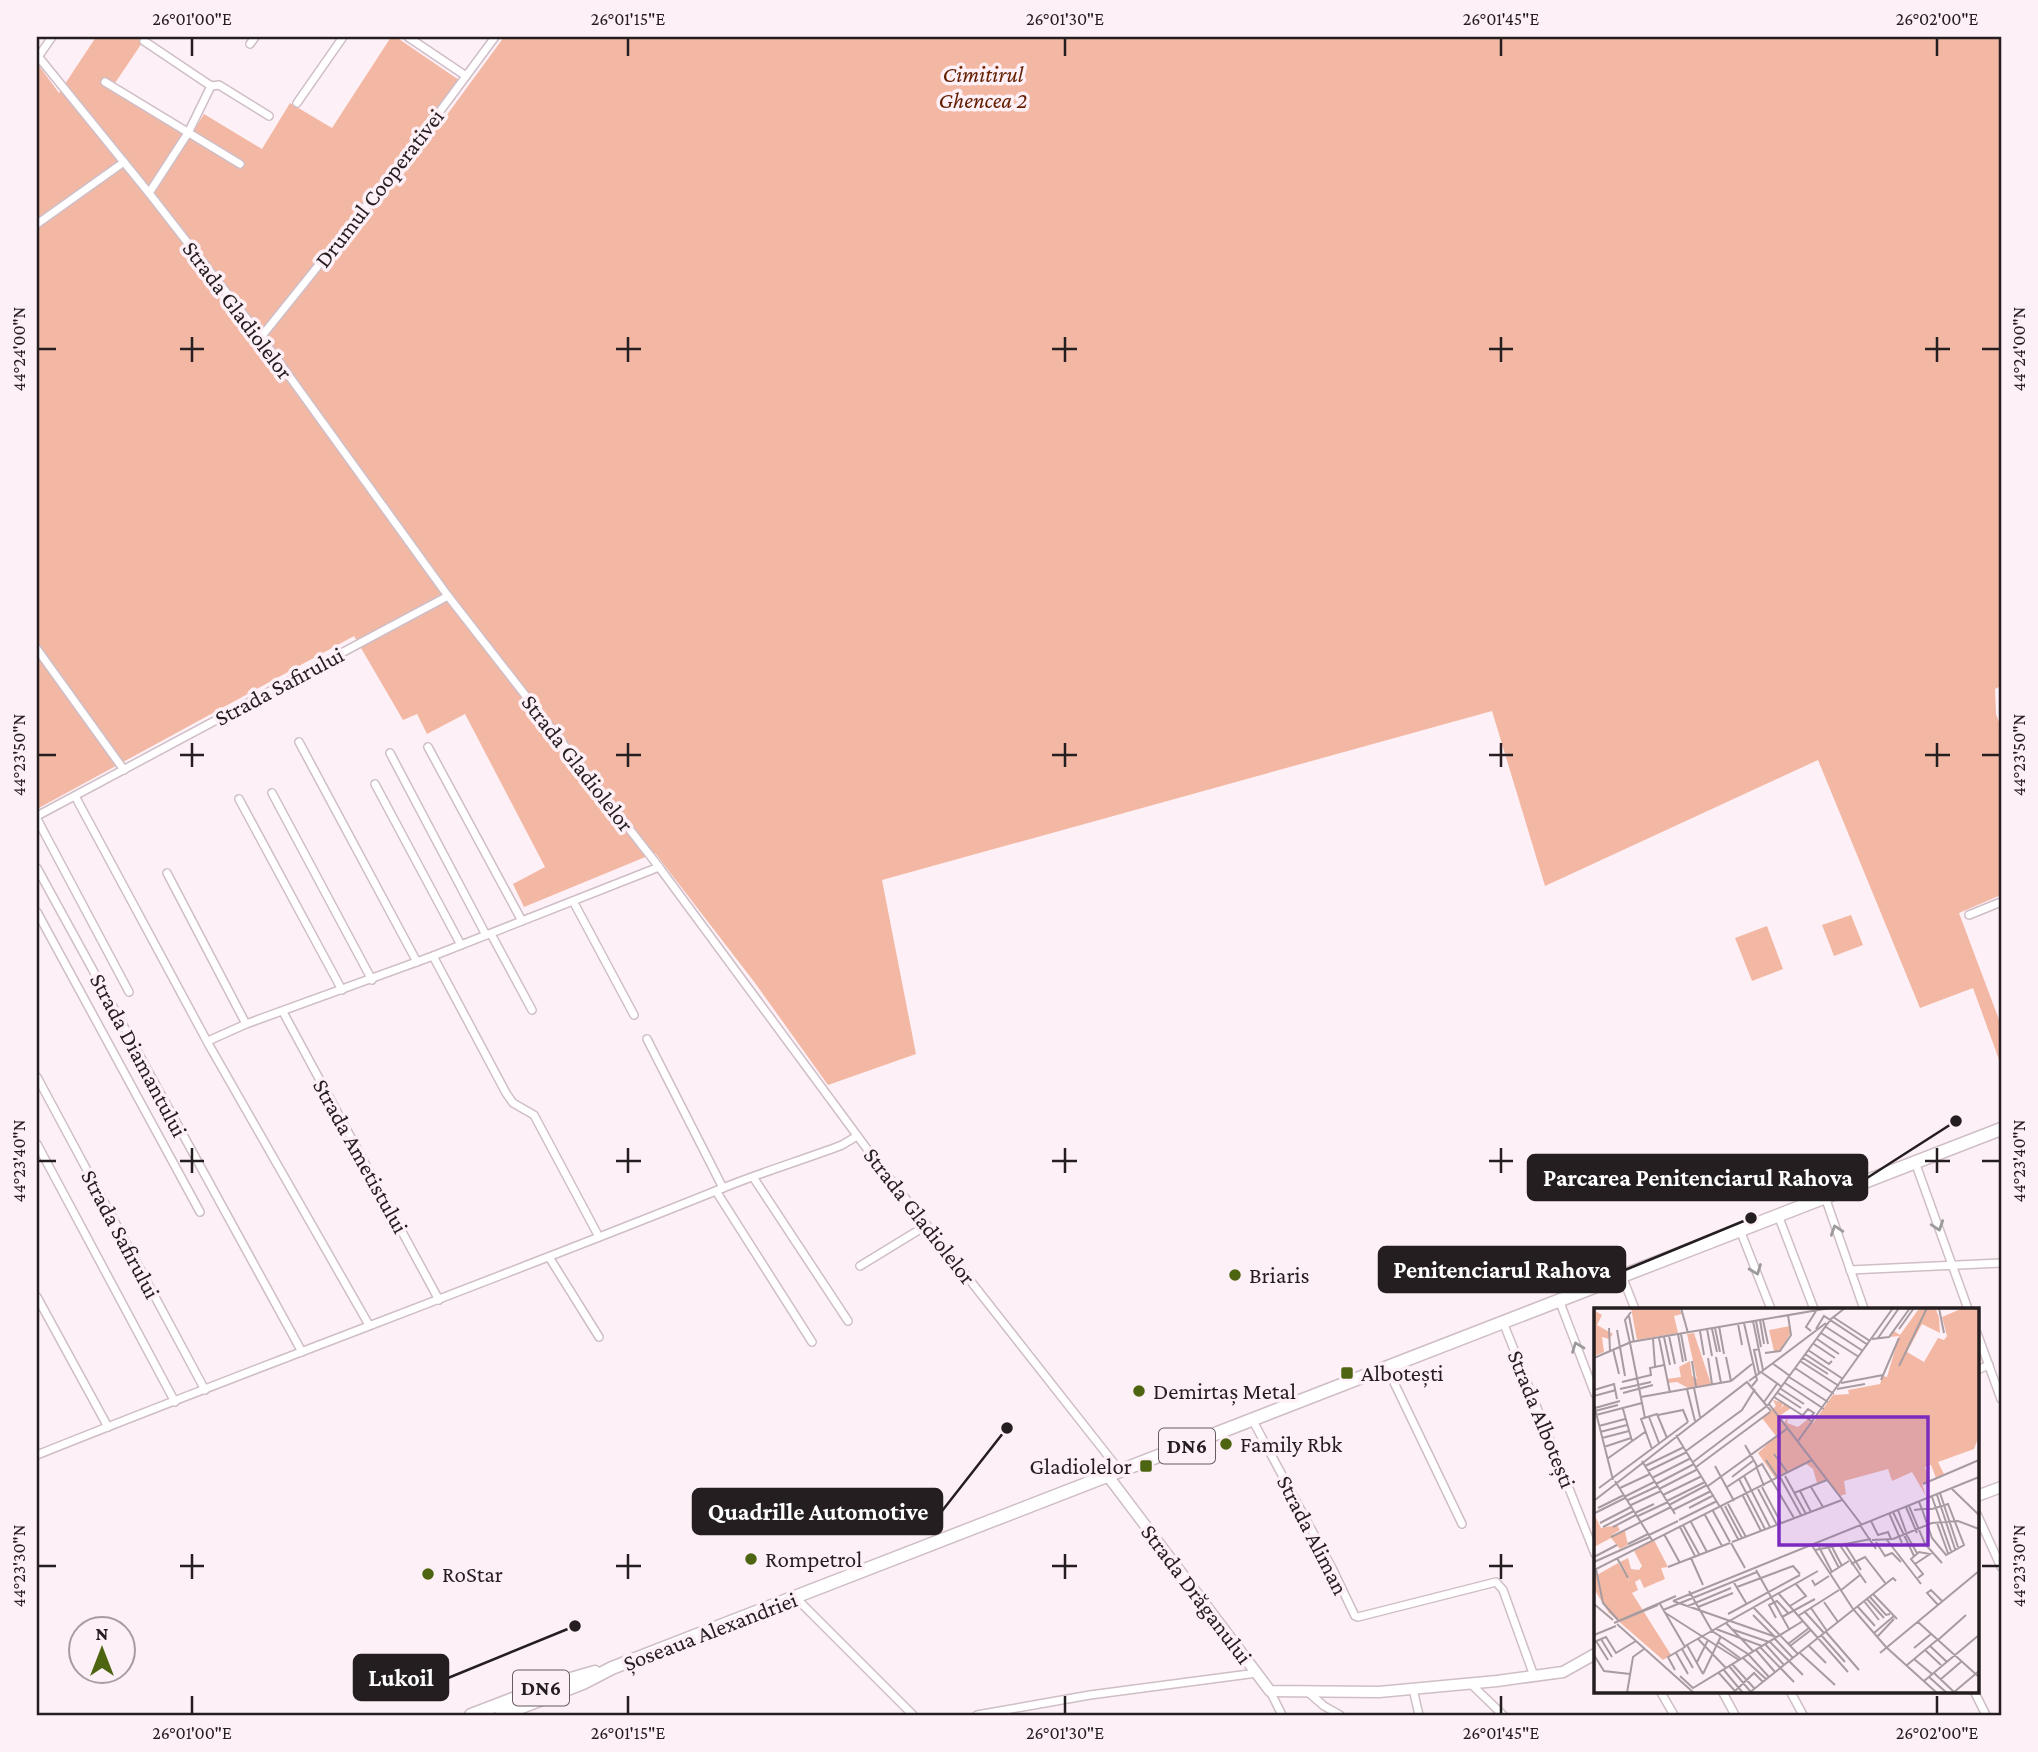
<svg xmlns="http://www.w3.org/2000/svg" width="2038" height="1752" viewBox="0 0 2038 1752" font-family="'Crimson Pro',serif">
	<style>
		.green { fill: #f3b8a3 }
		.lines { fill: none; stroke-linecap: round; stroke-linejoin: round }
		.street-casing { stroke: #cfbec7; stroke-width: 10 }
		.secondary-casing { stroke: #cfbec7; stroke-width: 13 }
		.primary-casing { stroke: #cfbec7; stroke-width: 15 }
		.street { stroke: #fff; stroke-width: 7 }
		.secondary { stroke: #fff; stroke-width: 10 }
		.primary { stroke: #fff; stroke-width: 12 }
		.oneway { stroke: #9c9a9b }
		.ticks { fill: none; stroke: #241e21; stroke-width: 2.5 }
		.poi-dot { fill: #4d6411; stroke: #fef0f7; stroke-width: 2.5 }
		.labels { text-anchor: middle; dominant-baseline: central; stroke-width: 7; stroke-linejoin: round; paint-order: stroke }
		.shield { fill: #fef0f7; stroke: #655d61; stroke-width: 2 }
		.shield-label { font-size: 21px; font-weight: bold; fill: #241e21 }
		.park-label { font-size: 23px; font-style: italic; fill: #631e00; stroke: #fef0f7 }
		.street-label { font-size: 23px; fill: #241e21; stroke: #fef0f7 }
		.poi-label { font-size: 23px; fill: #241e21; stroke: #fef0f7; text-anchor: start }
		.inset-road { fill: none; stroke: #a79ca1; stroke-width: 2 }
		.view { fill: #7b2cbf; fill-opacity: 0.15; stroke: #7b2cbf; stroke-width: 3.5 }
		.inset-edge { fill: none; stroke: #241e21; stroke-width: 3.5 }
		.leader { fill: none; stroke: #241e21; stroke-width: 2.5 }
		.callout-dot { fill: #241e21; stroke: #fef0f7; stroke-width: 2.5 }
		.callout { fill: #241e21; stroke: #241e21; stroke-width: 2.5 }
		.callout-label { font-size: 24px; text-anchor: middle; font-weight: bold; fill: #fff }
		.neatline { fill: none; stroke: #241e21; stroke-width: 2.5 }
		.ticks-label { font-size: 18px; text-anchor: middle; fill: #241e21 }
	</style>
	<rect width="100%" height="100%" fill="#fef0f7"/>
	<!-- green -->
	<g class="green">
		<polygon points="96,37 146,37 111,89 189,138 204,114 262,149 290,103 332,128 391,37 396,37 459,80 382,178 394,187 504,37 2001,37 2001,686 1995,689 1996,714 2001,728 2001,895 1959,913 2001,1025 2001,1065 1973,988 1920,1008 1818,760 1545,886 1492,711 882,880 916,1054 828,1085 755,983 655,853 524,907 513,884 545,867 465,714 427,734 417,714 403,720 354,636 37,809 37,63 59,93"/>
		<polygon points="1851,915 1863,945 1834,956 1822,925"/>
		<polygon points="1767,926 1783,969 1752,981 1735,938"/>
	</g>
	<g class="lines">
		<defs>
			<g id="street">
				<polyline points="408,37 466,76"/>
				<polyline points="144,41 211,86 188,133 149,193"/>
				<polyline points="250,44 255,37"/>
				<polyline points="37,55 149,193 261,337 448,596 659,867 873,1157 1120,1471"/>
				<polyline points="38,57 52,37"/>
				<polyline points="105,82 240,164"/>
				<polyline points="211,86 219,85 269,116"/>
				<polyline points="297,103 343,37"/>
				<polyline points="37,224 124,162"/>
				<polyline points="261,337 412,149 495,37"/>
				<polyline points="37,649 124,770"/>
				<polyline points="299,742 417,962"/>
				<polyline points="428,747 522,921"/>
				<polyline points="390,753 486,935"/>
				<polyline points="375,784 461,945"/>
				<polyline points="272,793 372,980"/>
				<polyline points="75,796 209,1045 369,1325"/>
				<polyline points="239,799 342,990"/>
				<polyline points="37,816 448,596"/>
				<polyline points="37,819 129,992"/>
				<polyline points="37,868 302,1352"/>
				<polyline points="167,873 246,1024"/>
				<polyline points="573,901 634,1015"/>
				<polyline points="37,912 200,1212"/>
				<polyline points="1969,915 2001,902"/>
				<polyline points="491,934 532,1010"/>
				<polyline points="433,956 506,1093 513,1103 534,1115 599,1237"/>
				<polyline points="283,1012 439,1300"/>
				<polyline points="647,1039 723,1188"/>
				<polyline points="208,1041 246,1024 433,956 659,867"/>
				<polyline points="37,1077 205,1390"/>
				<polyline points="37,1144 175,1402"/>
				<polyline points="1915,1162 1968,1309"/>
				<polyline points="753,1177 848,1321"/>
				<polyline points="716,1191 812,1342"/>
				<polyline points="1825,1197 1864,1309"/>
				<polyline points="1778,1215 1814,1309"/>
				<polyline points="1740,1230 1771,1309"/>
				<polyline points="549,1257 599,1337"/>
				<polyline points="860,1266 927,1225"/>
				<polyline points="1850,1270 2001,1263"/>
				<polyline points="1622,1276 1635,1309"/>
				<polyline points="37,1297 108,1427"/>
				<polyline points="1559,1300 1595,1394"/>
				<polyline points="1503,1322 1595,1554"/>
				<polyline points="1977,1333 2001,1399"/>
				<polyline points="1387,1368 1462,1524"/>
				<polyline points="1977,1370 1989,1365"/>
				<polyline points="1253,1421 1332,1568 1355,1616 1358,1617 1496,1582 1503,1590 1534,1676"/>
				<path d="M37,1455C264,1364 495,1280 723,1188C762,1172 803,1160 842,1145L857,1136"/>
				<polyline points="1977,1514 2001,1567"/>
				<polyline points="796,1598 913,1715"/>
				<polyline points="1471,1684 1503,1715"/>
				<polyline points="1413,1689 1419,1715"/>
				<polyline points="1270,1691 1282,1715"/>
				<polyline points="1660,1691 1674,1715"/>
				<polyline points="1722,1691 1735,1715"/>
				<polyline points="1790,1691 1803,1715"/>
				<polyline points="1974,1691 1986,1715"/>
				<polyline points="1309,1693 1324,1706 1340,1715"/>
				<polyline points="977,1715 1090,1695 1257,1673"/>
			</g>
			<g id="secondary">
				<polyline points="1108,1476 1270,1691 1379,1692 1497,1681 1563,1672 1595,1654"/>
				<polyline points="1977,1496 2001,1487"/>
			</g>
			<g id="primary">
				<polyline points="471,1715 547,1686 595,1672"/>
				<polyline points="501,1715 583,1683 612,1668 2001,1129"/>
			</g>
		</defs>
		<!-- street casing -->
		<use href="#street" class="street-casing"/>
		<!-- secondary casing -->
		<use href="#secondary" class="secondary-casing"/>
		<!-- primary casing -->
		<use href="#primary" class="primary-casing"/>
		<!-- street -->
		<use href="#street" class="street"/>
		<!-- secondary -->
		<use href="#secondary" class="secondary"/>
		<!-- primary -->
		<use href="#primary" class="primary"/>
	</g>
	<!-- one-way arrows -->
	<defs><path id="oneway-chevron" d="M-2-3.5L2.5 0L-2 3.5" fill="none" stroke-width="1.6" stroke-linecap="round" stroke-linejoin="round" transform="scale(1.75)"/></defs>
	<g class="oneway">
		<use href="#oneway-chevron" transform="translate(1938 1226) rotate(71)"/>
		<use href="#oneway-chevron" transform="translate(1836 1230) rotate(-109)"/>
		<use href="#oneway-chevron" transform="translate(1756 1270) rotate(69)"/>
		<use href="#oneway-chevron" transform="translate(1577 1347) rotate(-111)"/>
	</g>
	<!-- ticks -->
	<path class="ticks" d="M192,38V56M628,38V56M1065,38V56M1501,38V56M1937,38V56M192,337V362M628,337V362M1065,337V362M1501,337V362M1937,337V362M38,349H56M180,349H204M616,349H641M1052,349H1077M1489,349H1513M1925,349H1950M1982,349H2000M192,743V767M628,743V767M1065,743V767M1501,743V767M1937,743V767M38,755H56M180,755H204M616,755H641M1052,755H1077M1489,755H1513M1925,755H1950M1982,755H2000M192,1148V1173M628,1148V1173M1065,1148V1173M1501,1148V1173M1937,1148V1173M38,1161H56M180,1161H204M616,1161H641M1052,1161H1077M1489,1161H1513M1925,1161H1950M1982,1161H2000M192,1554V1579M628,1554V1579M1065,1554V1579M1501,1554V1579M38,1566H56M180,1566H204M616,1566H641M1052,1566H1077M1489,1566H1513M1982,1566H2000M192,1696V1714M628,1696V1714M1065,1696V1714M1501,1696V1714M1937,1696V1714"/>
	<!-- markers -->
	<g class="poi-dot">
		<circle cx="1235" cy="1275" r="7"/>
		<rect x="1340" y="1366" width="14" height="14" rx="3.5"/>
		<circle cx="1139" cy="1391" r="7"/>
		<circle cx="1226" cy="1444" r="7"/>
		<rect x="1139" y="1459" width="14" height="14" rx="3.5"/>
		<circle cx="751" cy="1559" r="7"/>
		<circle cx="428" cy="1574" r="7"/>
	</g>
	<g class="labels">
		<!-- shield labels -->
		<g class="shield">
			<rect x="1159" y="1428.5" width="56" height="35" rx="5"/>
			<rect x="513" y="1670.5" width="56" height="35" rx="5"/>
		</g>
		<g class="shield-label">
			<text x="1187" y="1446">DN6</text>
			<text x="541" y="1688">DN6</text>
		</g>
		<!-- park labels -->
		<g class="park-label">
			<text x="983" y="74">Cimitirul<tspan x="983" dy="26">Ghencea 2</tspan></text>
		</g>
		<!-- street labels -->
		<g class="street-label">
			<text transform="translate(379 188) rotate(-52)">Drumul Cooperativei</text>
			<text transform="translate(238 310) rotate(53)">Strada Gladiolelor</text>
			<text transform="translate(279 686) rotate(-28)">Strada Safirului</text>
			<text transform="translate(578 763) rotate(52)">Strada Gladiolelor</text>
			<text transform="translate(139 1055) rotate(62)">Strada Diamantului</text>
			<text transform="translate(361 1156) rotate(61)">Strada Ametistului</text>
			<text transform="translate(920 1216) rotate(52)">Strada Gladiolelor</text>
			<text transform="translate(121 1234) rotate(62)">Strada Safirului</text>
			<text transform="translate(1542 1419) rotate(68)">Strada Albotești</text>
			<text transform="translate(1313 1535) rotate(63)">Strada Aliman</text>
			<text transform="translate(1197 1594) rotate(53)">Strada Drăganului</text>
			<text transform="translate(710 1631) rotate(-21)">Șoseaua Alexandriei</text>
		</g>
		<!-- poi labels -->
		<g class="poi-label">
			<text x="1249" y="1275">Briaris</text>
			<text x="1361" y="1373">Albotești</text>
			<text x="1153" y="1391">Demirtaș Metal</text>
			<text x="1240" y="1444">Family Rbk</text>
			<text x="1132" y="1466" text-anchor="end">Gladiolelor</text>
			<text x="765" y="1559">Rompetrol</text>
			<text x="442" y="1574">RoStar</text>
		</g>
	</g>
	<!-- overview -->
	<g transform="translate(1594 1308)">
		<rect width="385" height="385" fill="#fef0f7"/>
		<path d="M37,0H85L88,6L80,8L84,25L43,32ZM342,0L343,5L344,6L349,27L345,11L346,25L328,16L313,44L330,54L344,30L350,32L353,28L348,9L369,0H385V128L380,141L344,154L350,166L342,170L337,157L331,159L335,173L328,176L332,188L318,164L298,173L294,161L250,173L252,186L246,188L233,171L223,175L219,161L211,155L182,171L164,145L182,128L168,110L182,98L179,92L189,95L187,101L190,96L197,100L184,109L190,115L194,109L193,115L204,119L214,111L219,115L239,87L255,86L254,82L286,76L289,68L293,69L305,28L296,29L300,23L306,27L324,2ZM0,2L8,7L3,17L19,26L15,31L8,29L10,44L0,48ZM196,18L197,24L186,43H180L175,22ZM100,25L117,76L94,80L83,74L74,75L73,71L87,69L85,59L96,53L98,68L103,71L93,26ZM0,206L7,220L23,217L26,222L16,228L31,223L34,237L26,241L17,230L0,239ZM60,232L74,259L67,260L71,271L50,280L46,271L41,274L44,282L38,285L77,347L69,352L15,305L0,281V260L3,267L24,255L36,274L26,254L34,250L37,261L45,262L48,258L40,243Z" fill="#f3b8a3"/>
		<path class="inset-road" d="M87,0L94,25M345,0L350,25M35,8L40,34M239,9L276,33M166,12L170,36M169,12L174,36M159,13L169,62M162,13L167,39M150,15L163,72L158,78M144,16L148,37M125,18L130,46M232,19L269,43M15,20L16,43M121,20L126,44M113,21L118,48M118,21L123,44M222,21L230,8L274,37M305,21L320,0M23,22L31,68M106,23L110,47M217,23L212,19L222,3M227,25L265,49M84,26L89,54M87,26L92,53M75,28L81,56M70,29L76,57M65,30L76,85M284,30L305,0M59,31L61,58M223,31L245,46M278,31L295,29L316,0M36,35L51,110M36,35L31,12L37,4M220,36L241,50M19,41L25,66M214,42L235,56L238,53M171,45L186,43L197,27L194,7M211,46L249,71M122,49L127,75M132,49L137,73M0,50L37,34L236,0M114,50L118,76M209,50L234,66M98,53L102,79M206,53L245,78M178,55L196,68M305,58L333,0M201,60L240,86M167,64L188,79M165,65L160,42L165,41M195,69L234,94M287,72L305,30M155,73L232,15M28,74L57,67L56,60L70,57M191,75L230,101M247,75L289,67M100,80L106,109M26,81L57,74M93,81L101,113M187,81L210,96M243,81L271,76M0,82L20,76L23,91M29,85L59,77M184,85L207,100M0,88L22,82M47,89L137,73L158,56M180,89L219,114M170,94L183,76M175,96L267,216M0,97L19,172M1,100L26,93M29,101L38,133M1,103L24,97M2,107L48,95M64,107L89,102L94,114M209,107L214,101L220,105L215,111M55,109L65,135M5,118L31,111M6,124L33,117M82,127L126,199M8,130L35,123M204,133L299,0M151,137L163,158M10,139L37,130M58,141L47,111L63,106L73,130M92,143L148,102L161,81M180,146L194,165M13,151L51,124M172,152L184,170M48,153L81,206M99,154L174,97L237,11L251,0M51,158L90,139M121,158L140,193M162,158L170,178M102,159L176,104M54,163L93,144M150,168L176,219M191,168L212,206M138,169L160,152M186,169L207,207M58,170L97,150M145,171L171,221M21,173L58,232M62,176L100,156M329,176L385,152M114,178L194,120M133,179L168,156L200,210M168,179L187,215M217,179L229,199M5,180L94,114M26,180L56,166M65,181L104,161M164,181L183,217M358,181L385,207M206,183L217,204M200,185L233,172M346,185L364,239M69,187L108,168M343,187L361,241M149,188L167,223M30,189L60,174M338,189L357,243M1,192L153,74L177,103M34,192L64,178M73,193L111,174M134,196L152,229M37,197L67,183M75,197L113,177M131,198L148,230M315,198L331,236L348,255M127,199L144,231M312,199L323,225M4,200L30,187M95,200L120,187M79,202L117,183M304,202L312,224M320,202L328,201H338L354,196L370,237L352,247L338,230L330,207L328,201L325,194M119,203L136,234M299,204L320,248M1,205L31,190M41,205L60,196M295,205L308,235M111,207L128,238M44,208L74,194M85,212L123,193M277,213L284,227L294,224L297,231M97,214L113,244M6,215L37,199M343,215L354,245M89,217L105,246M266,217L282,241M9,219L40,203M19,219L42,207M86,219L101,248M70,226L86,255M312,226L323,245M55,227L84,213M17,229L77,199M278,232L299,231L338,215L364,213L385,221M293,232L327,276M138,234L248,192M282,234L291,248L298,245L307,254M137,235L151,260M250,235L267,262M34,236L54,226M217,236L259,301L292,339L343,385M245,236L272,275M233,237L245,260M237,237L248,258M225,239L238,264M221,242L277,231M0,249L23,237M23,250L34,270M97,250L109,277M0,254L56,229M257,256L271,249L292,276M321,256L336,246L325,244L317,251L329,266L324,270M74,259L136,235M162,262L195,321M236,265L255,253M218,272L221,277L235,268M139,273L152,295M143,279L199,258L206,266M95,283L118,323L154,346L175,369M246,283L266,267M185,286L254,364M279,286L303,311M276,289L292,307L296,306M273,291L290,310M79,293L182,329M79,293L385,169M270,293L285,312M230,294L244,314M0,296L19,312M66,296L91,339L74,349L81,362M344,297L333,285L337,282L348,293M94,298L137,280M196,298L212,288L202,276M104,299L139,285M264,299L281,318M160,300L204,346M217,300L233,323M69,302L163,264M210,303L230,325M70,304L145,352M134,306L206,267M159,307L180,328M204,308L245,282M188,309L221,291M182,310L175,297L183,293L195,306M24,312L9,295L2,261L218,152M25,313L64,297M324,314L385,369M20,315L82,288M132,315L159,343M23,316L100,385M122,321L168,338M137,321L175,334M232,324L265,362M280,325L300,308M0,327L22,318M227,327L251,354M283,329L300,311M180,330L199,350M7,331L18,349M104,331L132,360M344,332L372,307M2,333L14,352M175,333L209,367M0,334L12,329L22,345L42,333M124,334L146,350M171,336L190,357M194,336L215,320M93,337L109,366M91,338L224,263M196,338L217,322M215,338L232,355M336,338L353,354M166,339L200,374M320,340L337,326M88,341L99,360M162,342L181,364M331,342L347,357M82,345L94,366M206,345L241,377M286,345L385,263M0,347L10,363L36,366M149,350L172,371M320,351L338,366M103,354L114,332M138,356L160,380M313,357L343,332M135,358L156,383M129,361L149,385M124,364L141,383M340,365L360,384M109,366L127,328M86,368L99,380L209,313M335,369L353,385M347,371L368,353M330,373L385,327M33,385L39,349L50,341M139,385L160,365L169,374M155,385L299,270L302,273M359,385L385,363"/>
		<path class="view" d="M185,109H334V237H185Z"/>
		<rect width="385" height="385" class="inset-edge"/>
	</g>
	<!-- callouts -->
	<path class="leader" d="M1956 1121L1867 1178M1751 1218L1625 1270M1007 1428L942 1511M575 1626L448 1678"/>
	<g class="callout-dot">
		<circle cx="1956" cy="1121" r="7"/>
		<circle cx="1751" cy="1218" r="7"/>
		<circle cx="1007" cy="1428" r="7"/>
		<circle cx="575" cy="1626" r="7"/>
	</g>
	<g class="callout">
		<rect x="1528" y="1155" width="339" height="45" rx="7"/>
		<rect x="1379" y="1247" width="246" height="45" rx="7"/>
		<rect x="693" y="1489" width="249" height="45" rx="7"/>
		<rect x="354" y="1655" width="94" height="45" rx="7"/>
	</g>
	<g class="callout-label">
		<text x="1698" y="1186">Parcarea Penitenciarul Rahova</text>
		<text x="1502" y="1278">Penitenciarul Rahova</text>
		<text x="818" y="1520">Quadrille Automotive</text>
		<text x="401" y="1686">Lukoil</text>
	</g>
	<!-- border -->
	<rect width="2038" height="1752" fill="none" stroke="#fef0f7" stroke-width="77"/>
	<!-- north arrow -->
	<g transform="translate(102 1650)"><circle r="33" fill="#fef0f7" stroke="#a79ca1" stroke-width="2"/>
	<path d="M0-5L12 26L0 18L-12 26Z" fill="#4d6411"/>
	<text y="-10" font-size="19" font-weight="bold" text-anchor="middle" fill="#241e21">N</text>
	</g>
	<rect x="38" y="38" width="1962" height="1676" class="neatline"/>
	<g class="ticks-label">
		<text x="192" y="25">26°01'00"E</text>
		<text x="628" y="25">26°01'15"E</text>
		<text x="1065" y="25">26°01'30"E</text>
		<text x="1501" y="25">26°01'45"E</text>
		<text x="1937" y="25">26°02'00"E</text>
		<text transform="translate(19 349) rotate(-90)" y="6">44°24'00"N</text>
		<text transform="translate(2019 349) rotate(-90)" y="6">44°24'00"N</text>
		<text transform="translate(19 755) rotate(-90)" y="6">44°23'50"N</text>
		<text transform="translate(2019 755) rotate(-90)" y="6">44°23'50"N</text>
		<text transform="translate(19 1161) rotate(-90)" y="6">44°23'40"N</text>
		<text transform="translate(2019 1161) rotate(-90)" y="6">44°23'40"N</text>
		<text transform="translate(19 1566) rotate(-90)" y="6">44°23'30"N</text>
		<text transform="translate(2019 1566) rotate(-90)" y="6">44°23'30"N</text>
		<text x="192" y="1739">26°01'00"E</text>
		<text x="628" y="1739">26°01'15"E</text>
		<text x="1065" y="1739">26°01'30"E</text>
		<text x="1501" y="1739">26°01'45"E</text>
		<text x="1937" y="1739">26°02'00"E</text>
	</g>
</svg>
